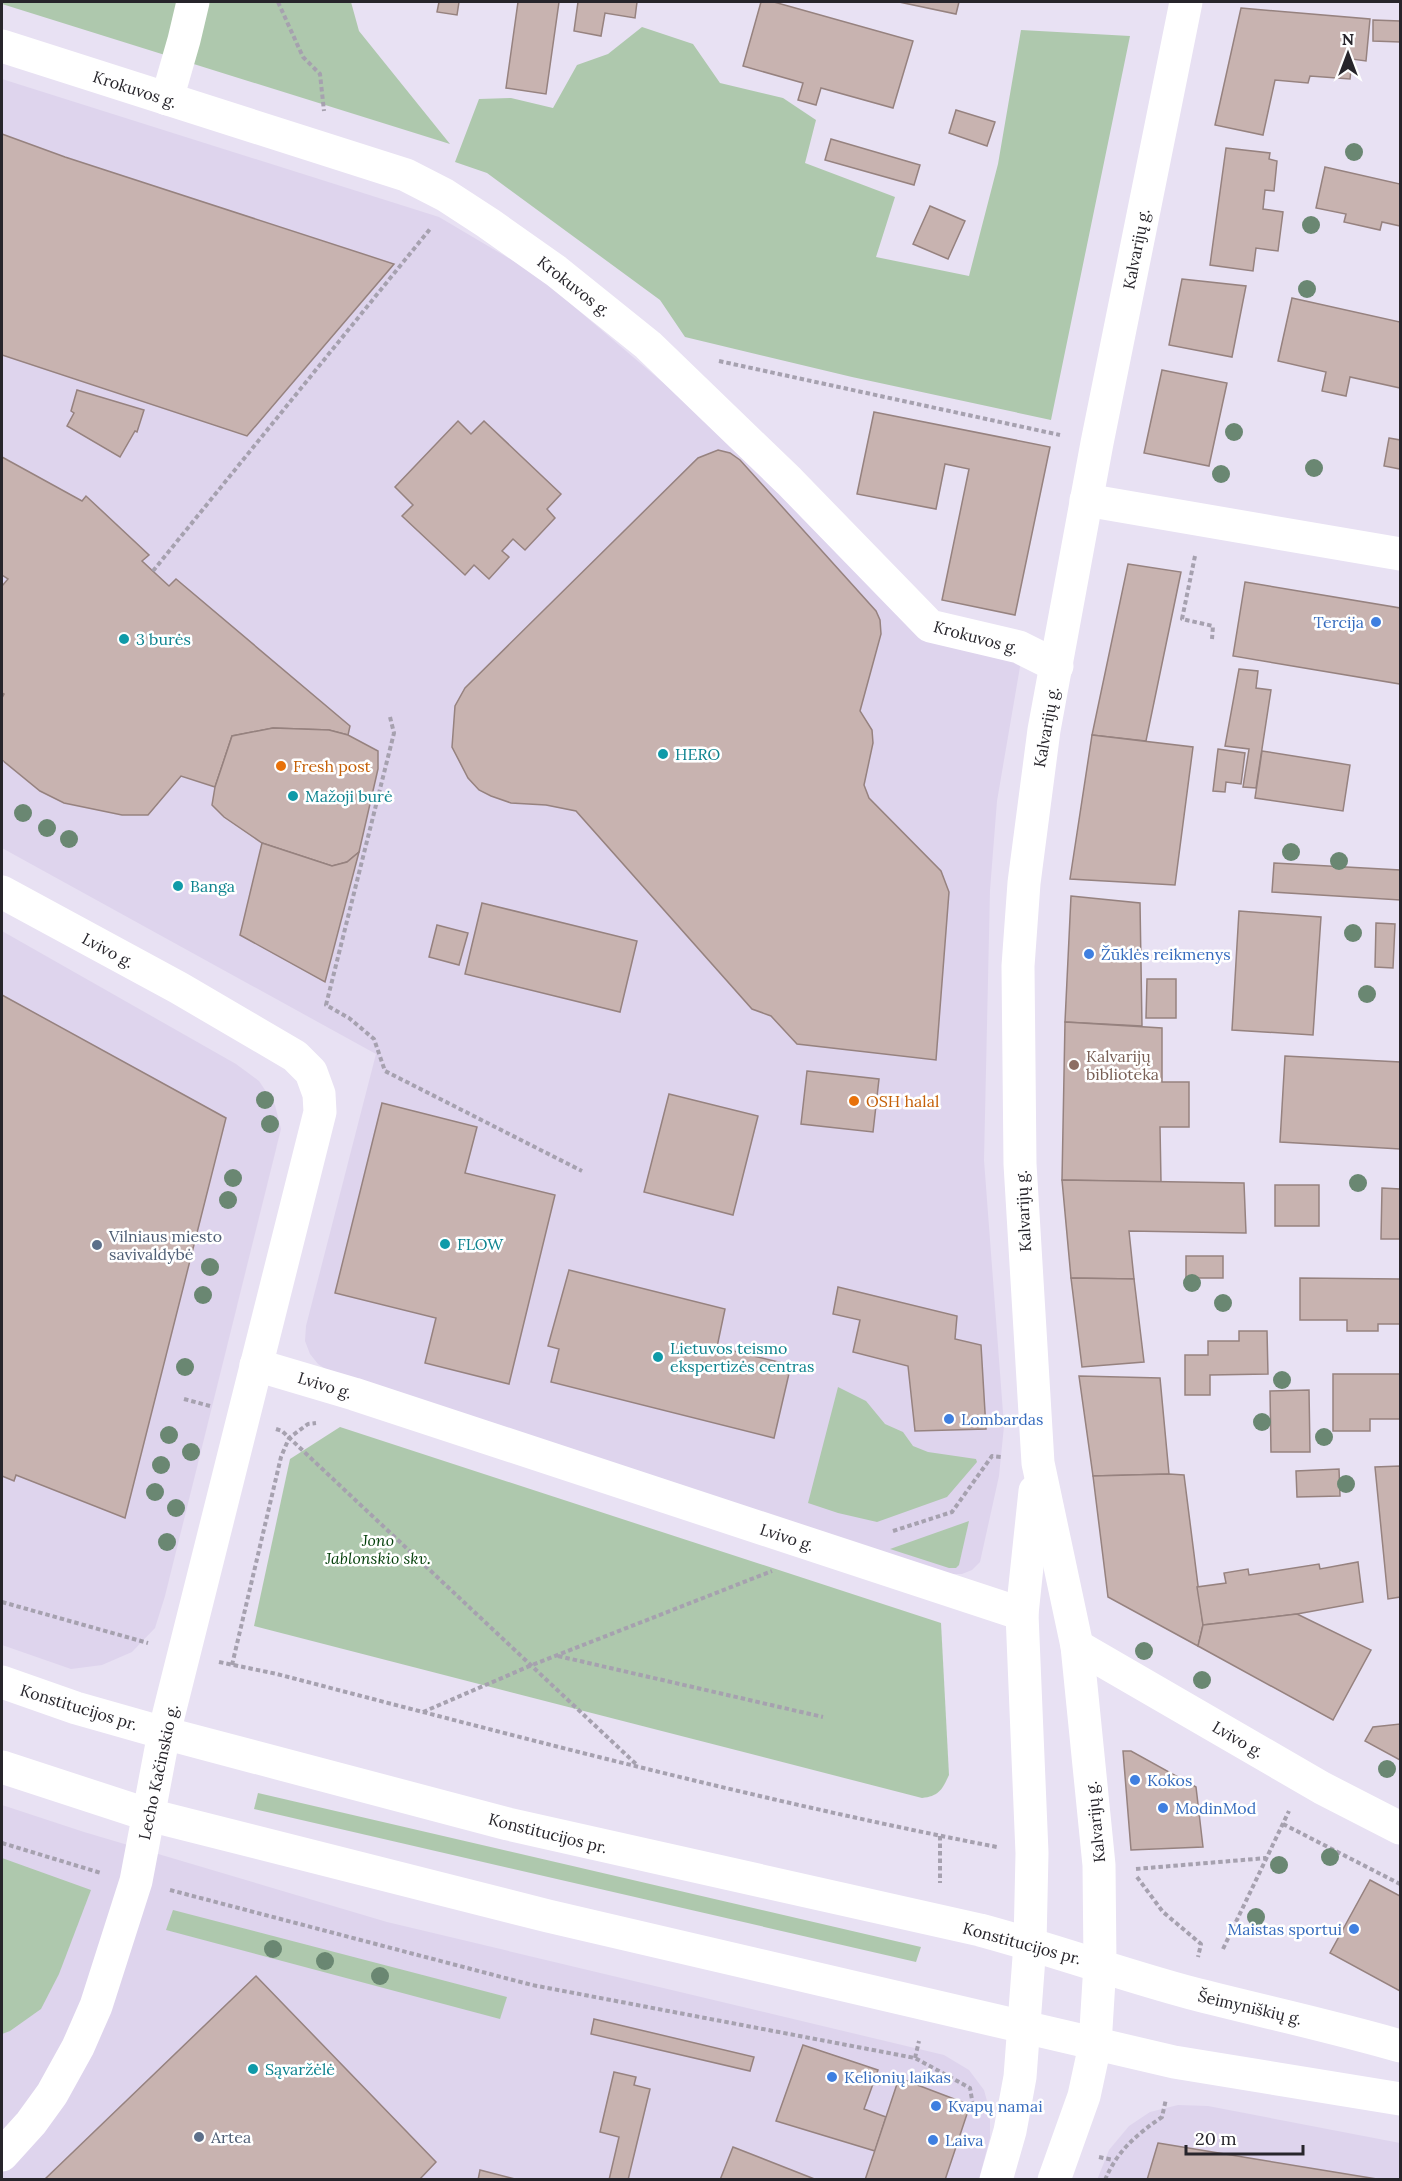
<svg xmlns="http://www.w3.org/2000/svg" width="1402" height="2181" viewBox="0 0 1402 2181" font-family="Lora,serif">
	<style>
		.built { fill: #ded4ed }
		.green { fill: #aec8ad }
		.building { fill: #c8b3b0; stroke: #96827f; stroke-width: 1.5 }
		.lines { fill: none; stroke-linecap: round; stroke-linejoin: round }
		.path { stroke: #a6a1af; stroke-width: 4; stroke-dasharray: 4.5 3; stroke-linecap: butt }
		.minor { stroke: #fff; stroke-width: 33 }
		.major { stroke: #fff; stroke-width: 33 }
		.tree { fill: #6a8772 }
		.shop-dot { fill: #3f7fe0; stroke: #fff; stroke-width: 2 }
		.culture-dot { fill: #0f9aa8; stroke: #fff; stroke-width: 2 }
		.food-dot { fill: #e8710a; stroke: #fff; stroke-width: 2 }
		.education-dot { fill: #8d6e63; stroke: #fff; stroke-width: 2 }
		.service-dot { fill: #5c6f8a; stroke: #fff; stroke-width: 2 }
		.labels { text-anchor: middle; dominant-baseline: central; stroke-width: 5; stroke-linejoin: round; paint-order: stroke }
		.street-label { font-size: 16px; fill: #27252b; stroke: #fff }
		.shop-label { font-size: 16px; fill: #366cbe; stroke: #fff; text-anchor: start }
		.culture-label { font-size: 16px; fill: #0d838f; stroke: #fff; text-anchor: start }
		.food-label { font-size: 16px; fill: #c56008; stroke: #fff; text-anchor: start }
		.education-label { font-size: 16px; fill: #785e54; stroke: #fff; text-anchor: start }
		.service-label { font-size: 16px; fill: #4e5e75; stroke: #fff; text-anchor: start }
		.park-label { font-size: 16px; font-style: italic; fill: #023e08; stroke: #fff }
	</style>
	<rect width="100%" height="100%" fill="#e8e1f3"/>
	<!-- built -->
	<g class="built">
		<polygon points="2,79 439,217 537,275 667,386 726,434 922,637 1021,661 997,801 990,890 984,1160 1004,1426 999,1476 980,1562 972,1570 962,1574 952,1574 330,1372 318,1364 310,1354 305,1341 306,1326 376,1054 2,848"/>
		<polygon points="2,931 236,1064 259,1081 275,1105 281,1129 165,1596 155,1628 132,1652 102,1665 71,1669 2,1645"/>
		<polygon points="2,1805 84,1832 387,1922 944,2055 969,2070 984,2090 990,2112 990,2138 979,2179 2,2180"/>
		<polygon points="1178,2105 1208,2106 1400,2143 1400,2179 1097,2180 1109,2150 1129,2126 1150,2112"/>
	</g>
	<!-- green -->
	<g class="green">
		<polygon points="2,2 351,2 359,31 450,144 2,4"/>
		<polygon points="642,27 693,44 720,83 783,98 816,120 805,163 895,197 876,257 969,276 998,164 1021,30 1130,36 1051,420 852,377 685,337 660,300 487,173 455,162 479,99 511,98 553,108 577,65 608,54"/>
		<polygon points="838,1387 866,1401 885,1424 903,1432 913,1446 928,1452 976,1459 977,1462 947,1497 877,1522 838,1513 808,1503"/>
		<path d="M340,1427L941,1623L949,1775C942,1790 939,1796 922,1798L254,1626L290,1459Z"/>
		<polygon points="969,1521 959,1565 956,1568 949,1568 890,1549"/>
		<polygon points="258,1793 921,1947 916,1962 254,1809"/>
		<polygon points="2,1858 91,1890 59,1974 41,2009 10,2031 2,2034"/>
		<polygon points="173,1910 507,1997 500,2019 166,1930"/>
	</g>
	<!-- building -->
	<g class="building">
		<polygon points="439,2 459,2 457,15 437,12"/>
		<polygon points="518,2 559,2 546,94 506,88"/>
		<polygon points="578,2 637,2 635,18 605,13 601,36 574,31"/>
		<polygon points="761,2 774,2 913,41 893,108 821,88 816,105 798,100 803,83 743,66"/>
		<polygon points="899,2 959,2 956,14"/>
		<polygon points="1241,8 1370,19 1366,61 1352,59 1350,79 1310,76 1308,83 1275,80 1263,135 1215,125"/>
		<polygon points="1373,20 1400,21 1400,42 1373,41"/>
		<polygon points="956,110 995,122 987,146 949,133"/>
		<polygon points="2,134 65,157 394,264 247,436 2,355"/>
		<polygon points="831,139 920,165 914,185 825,160"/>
		<polygon points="1226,148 1270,153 1269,159 1277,161 1274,191 1265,190 1263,209 1283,212 1278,251 1256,248 1253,271 1210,265"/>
		<polygon points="1325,167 1400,184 1400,226 1382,222 1380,230 1344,222 1346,214 1316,208"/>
		<polygon points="930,206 965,221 948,259 913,244"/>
		<polygon points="1182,279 1246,286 1232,357 1169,345"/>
		<polygon points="1292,298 1400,322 1400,388 1350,377 1346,396 1322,391 1326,372 1278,361"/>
		<polygon points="1162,370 1227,383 1209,466 1144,453"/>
		<polygon points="77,390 144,410 137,432 135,431 120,457 67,426 74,413 71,411"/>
		<polygon points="874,412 1050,447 1015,615 942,600 969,469 945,464 936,509 857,494"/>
		<polygon points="458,421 471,434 484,421 561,494 547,509 555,518 525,550 513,539 502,551 509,557 489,579 474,565 465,575 402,516 413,505 395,487"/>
		<polygon points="1389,438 1400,440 1400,469 1384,466"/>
		<polygon points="718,450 730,453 740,460 876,611 880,620 881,634 860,711 872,730 873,743 864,785 869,798 941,871 949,892 936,1060 797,1044 771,1016 752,1009 576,811 546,805 511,803 491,796 479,790 468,778 452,747 455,706 465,688 698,458"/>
		<polygon points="2,457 82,501 86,496 149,555 142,561 169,586 176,579 350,726 348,735 329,730 273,728 232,736 215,787 181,776 148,815 122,815 64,803 40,791 2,760 2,698 4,694 2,693 2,586 8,579 2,575"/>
		<polygon points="1128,564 1181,572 1146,741 1092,735"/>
		<polygon points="1245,582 1400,608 1400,684 1233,656"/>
		<polygon points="1239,669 1258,671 1256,688 1271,690 1256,788 1243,787 1249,749 1225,746"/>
		<polygon points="273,728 329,730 348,735 378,751 378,769 359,852 347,862 332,866 262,843 224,817 212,805 215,787 232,736"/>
		<polygon points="1092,735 1193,747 1175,885 1070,879"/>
		<polygon points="1218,749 1245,753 1241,784 1226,782 1225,792 1213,791"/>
		<polygon points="1262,751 1350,765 1343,811 1255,798"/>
		<polygon points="262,843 332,866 347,862 359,852 325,982 240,935"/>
		<polygon points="1274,863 1400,870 1400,900 1272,892"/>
		<polygon points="1071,896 1140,903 1142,1026 1065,1022"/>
		<polygon points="482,903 637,941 620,1012 465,974"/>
		<polygon points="1239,911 1321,917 1313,1035 1232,1030"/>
		<polygon points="1376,923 1395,924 1393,968 1375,967"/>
		<polygon points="437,925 468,933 459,965 429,957"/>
		<polygon points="1147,979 1176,979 1176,1018 1146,1018"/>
		<polygon points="2,995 226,1118 125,1518 16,1475 14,1481 2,1476"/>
		<polygon points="1065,1022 1162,1028 1162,1082 1189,1082 1189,1127 1160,1127 1161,1182 1062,1180"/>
		<polygon points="1285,1056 1400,1062 1400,1149 1280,1142"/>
		<polygon points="807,1071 879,1079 873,1132 801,1124"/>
		<polygon points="669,1094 758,1116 733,1215 644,1192"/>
		<polygon points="382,1103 477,1127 465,1173 555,1195 509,1384 425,1363 436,1318 335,1293"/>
		<polygon points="1062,1180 1244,1183 1246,1233 1129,1231 1134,1279 1071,1278"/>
		<rect x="1275" y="1185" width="44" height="41"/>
		<polygon points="1382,1188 1400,1189 1400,1239 1381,1239"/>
		<rect x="1186" y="1256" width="37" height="22"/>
		<polygon points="569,1270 725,1309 717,1347 791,1365 774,1438 551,1382 559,1349 548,1346"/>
		<polygon points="1071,1278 1134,1279 1144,1362 1082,1367"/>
		<polygon points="1300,1278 1400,1279 1400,1324 1378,1324 1378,1331 1347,1331 1347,1320 1300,1320"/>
		<polygon points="838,1287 957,1316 955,1339 981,1345 986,1429 915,1431 908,1366 853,1352 860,1320 833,1314"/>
		<polygon points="1239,1331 1267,1331 1268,1374 1210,1375 1210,1395 1185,1395 1185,1355 1208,1355 1208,1341 1239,1341"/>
		<polygon points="1333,1374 1400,1374 1400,1419 1370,1419 1370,1431 1333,1431"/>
		<polygon points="1079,1376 1160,1378 1169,1474 1093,1476"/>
		<polygon points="1309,1390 1310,1452 1271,1452 1270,1391"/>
		<polygon points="1400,1466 1400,1597 1388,1599 1375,1467"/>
		<polygon points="1339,1469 1340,1496 1297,1497 1296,1471"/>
		<polygon points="1169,1474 1184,1475 1203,1625 1198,1646 1108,1597 1093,1476"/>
		<polygon points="1358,1562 1363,1602 1297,1614 1203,1625 1197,1587 1226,1583 1224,1573 1248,1569 1249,1575 1319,1564 1320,1569"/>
		<polygon points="1297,1614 1371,1650 1333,1720 1198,1646 1203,1625"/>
		<polygon points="1400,1724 1400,1760 1365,1741 1373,1727"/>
		<polygon points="1123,1751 1131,1751 1196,1787 1203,1847 1131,1850"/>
		<polygon points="1370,1880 1400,1896 1400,1991 1330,1953"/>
		<polygon points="256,1976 436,2162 419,2180 44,2180"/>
		<polygon points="594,2019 754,2057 750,2071 591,2034"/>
		<polygon points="803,2045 878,2070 864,2109 886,2117 875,2151 776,2121"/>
		<polygon points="614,2072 636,2077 634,2085 650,2089 628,2180 609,2180 619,2137 600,2132"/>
		<polygon points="899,2078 970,2105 945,2180 865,2180"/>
		<polygon points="1158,2143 1383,2180 1147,2180"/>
		<polygon points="733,2147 817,2180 720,2180"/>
		<polygon points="480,2170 519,2180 478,2180"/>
	</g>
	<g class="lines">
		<!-- path -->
		<g class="path">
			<polyline points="278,2 303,57 320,74 324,111"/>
			<polyline points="719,361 1060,435"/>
			<polyline points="1195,556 1182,619 1213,626 1212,639"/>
			<polyline points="153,571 430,229"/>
			<polyline points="390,717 394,733 326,1005 349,1018 374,1039 385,1071 582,1171"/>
			<polyline points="2,762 2,761"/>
			<polyline points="184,1399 210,1406"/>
			<polyline points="276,1429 282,1431 637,1765"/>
			<polyline points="893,1531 952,1512 992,1456 1001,1457"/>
			<polyline points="2,1602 148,1643"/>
			<polyline points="558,1656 823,1717"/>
			<path d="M219,1662L277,1674C515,1736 755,1800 997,1847"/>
			<polyline points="232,1665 281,1457 289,1438 308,1424 316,1423"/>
			<polyline points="423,1712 532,1665 772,1571"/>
			<polyline points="1283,1824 1400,1884"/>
			<polyline points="940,1836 940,1883"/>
			<polyline points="2,1843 101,1873"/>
			<polyline points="1136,1869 1266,1858"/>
			<polyline points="1137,1877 1163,1912 1201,1944 1198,1957"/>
			<polyline points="170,1890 532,1985 915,2058 970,2088 974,2111"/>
			<polyline points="1223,1949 1289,1811"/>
			<polyline points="915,2058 919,2041"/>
			<polyline points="1099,2157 1113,2160"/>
			<path d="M1105,2180C1117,2151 1136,2135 1162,2117L1166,2099"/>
		</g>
		<!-- minor -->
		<g class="minor">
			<polyline points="2,46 406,175 445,195 488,223 556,271 648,345 789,481 930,626 1019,647 1057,666"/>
			<polyline points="167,99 184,40 193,2"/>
			<polyline points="1086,500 1400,554"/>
			<polyline points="2,892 179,988 295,1056 311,1072 319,1094 320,1112 164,1733 136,1881 96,2006 78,2047 52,2094 31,2123 2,2155"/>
			<polyline points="256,1365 354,1394 1022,1614"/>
			<polyline points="1077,1646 1322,1788 1400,1828"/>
		</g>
		<!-- major -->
		<g class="major">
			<path d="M2,1682L76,1708L164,1733L508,1824L980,1930C1051,1949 1120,1974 1191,1993C1261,2011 1331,2026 1400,2046"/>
			<polyline points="2,1767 149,1815 548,1916 1174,2062 1400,2099"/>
			<polyline points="996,2180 1010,2131 1020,2077 1030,1944 1032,1853 1022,1614 1035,1491"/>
			<polyline points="1054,2180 1084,2096 1095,2045 1100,1964 1099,1865 1077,1646 1038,1463 1020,1164 1018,966 1024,883 1044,730 1097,443 1186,2"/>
		</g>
	</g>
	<!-- trees -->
	<g class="tree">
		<circle cx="1354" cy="152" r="9"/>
		<circle cx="1311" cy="225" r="9"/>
		<circle cx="1307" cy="289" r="9"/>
		<circle cx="1234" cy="432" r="9"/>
		<circle cx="1314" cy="468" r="9"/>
		<circle cx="1221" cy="474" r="9"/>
		<circle cx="23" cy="813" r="9"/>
		<circle cx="47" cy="828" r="9"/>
		<circle cx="69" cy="839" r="9"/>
		<circle cx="1291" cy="852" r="9"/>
		<circle cx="1339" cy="861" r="9"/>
		<circle cx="1353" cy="933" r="9"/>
		<circle cx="1367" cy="994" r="9"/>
		<circle cx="265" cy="1100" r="9"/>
		<circle cx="270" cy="1124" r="9"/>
		<circle cx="233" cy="1178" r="9"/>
		<circle cx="1358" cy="1183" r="9"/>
		<circle cx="228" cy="1200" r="9"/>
		<circle cx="210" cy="1267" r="9"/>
		<circle cx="1192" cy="1283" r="9"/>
		<circle cx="203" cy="1295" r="9"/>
		<circle cx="1223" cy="1303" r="9"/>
		<circle cx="185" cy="1367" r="9"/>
		<circle cx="1282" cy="1380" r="9"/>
		<circle cx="1262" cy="1422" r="9"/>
		<circle cx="169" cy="1435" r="9"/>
		<circle cx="1324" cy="1437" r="9"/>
		<circle cx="191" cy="1452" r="9"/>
		<circle cx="161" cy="1465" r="9"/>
		<circle cx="1346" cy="1484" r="9"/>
		<circle cx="155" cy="1492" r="9"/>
		<circle cx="176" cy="1508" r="9"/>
		<circle cx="167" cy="1542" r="9"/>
		<circle cx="1144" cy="1651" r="9"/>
		<circle cx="1202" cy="1680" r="9"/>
		<circle cx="1387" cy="1769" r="9"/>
		<circle cx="1330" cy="1857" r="9"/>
		<circle cx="1279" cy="1865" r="9"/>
		<circle cx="1256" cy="1917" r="9"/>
		<circle cx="273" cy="1949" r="9"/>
		<circle cx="325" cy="1961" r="9"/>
		<circle cx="380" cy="1976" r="9"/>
	</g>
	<!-- markers -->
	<g class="shop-dot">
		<circle cx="1376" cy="622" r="6"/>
		<circle cx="1089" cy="954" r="6"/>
		<circle cx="949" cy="1419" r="6"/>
		<circle cx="1135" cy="1780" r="6"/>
		<circle cx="1163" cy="1808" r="6"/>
		<circle cx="1354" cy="1929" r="6"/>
		<circle cx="832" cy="2077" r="6"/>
		<circle cx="936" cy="2106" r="6"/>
		<circle cx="933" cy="2140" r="6"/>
	</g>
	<g class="culture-dot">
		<circle cx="124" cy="639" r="6"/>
		<circle cx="663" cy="754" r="6"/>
		<circle cx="293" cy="796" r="6"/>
		<circle cx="178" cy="886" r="6"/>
		<circle cx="445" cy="1244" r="6"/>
		<circle cx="658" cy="1357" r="6"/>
		<circle cx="253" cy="2069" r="6"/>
	</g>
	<g class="food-dot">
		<circle cx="281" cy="766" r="6"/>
		<circle cx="854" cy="1101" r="6"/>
	</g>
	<circle class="education-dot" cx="1074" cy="1065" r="6"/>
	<g class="service-dot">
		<circle cx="97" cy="1245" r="6"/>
		<circle cx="199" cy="2137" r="6"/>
	</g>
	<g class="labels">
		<!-- street labels -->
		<g class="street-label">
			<text transform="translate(135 89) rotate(18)">Krokuvos g.</text>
			<text transform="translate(1136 249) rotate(-79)">Kalvarijų g.</text>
			<text transform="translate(574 286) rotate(38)">Krokuvos g.</text>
			<text transform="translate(976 637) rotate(15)">Krokuvos g.</text>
			<text transform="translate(1046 727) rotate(-80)">Kalvarijų g.</text>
			<text transform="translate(108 950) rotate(28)">Lvivo g.</text>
			<text transform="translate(1023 1211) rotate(-93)">Kalvarijų g.</text>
			<text transform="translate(325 1385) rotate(17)">Lvivo g.</text>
			<text transform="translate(787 1537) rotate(18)">Lvivo g.</text>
			<text transform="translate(79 1707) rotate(17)">Konstitucijos pr.</text>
			<text transform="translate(1238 1739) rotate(30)">Lvivo g.</text>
			<text transform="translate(158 1772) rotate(-78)">Lecho Kačinskio g.</text>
			<text transform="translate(1095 1822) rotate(-96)">Kalvarijų g.</text>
			<text transform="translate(548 1833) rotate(14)">Konstitucijos pr.</text>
			<text transform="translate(1022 1943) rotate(15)">Konstitucijos pr.</text>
			<text transform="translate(1250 2007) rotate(13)">Šeimyniškių g.</text>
		</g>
		<!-- shop labels -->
		<g class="shop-label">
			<text x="1364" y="622" text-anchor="end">Tercija</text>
			<text x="1101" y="954">Žūklės reikmenys</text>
			<text x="961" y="1419">Lombardas</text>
			<text x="1147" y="1780">Kokos</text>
			<text x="1175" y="1808">ModinMod</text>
			<text x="1342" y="1929" text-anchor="end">Maistas sportui</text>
			<text x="844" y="2077">Kelionių laikas</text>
			<text x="948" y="2106">Kvapų namai</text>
			<text x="945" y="2140">Laiva</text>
		</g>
		<!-- culture labels -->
		<g class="culture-label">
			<text x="136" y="639">3 burės</text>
			<text x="675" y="754">HERO</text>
			<text x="305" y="796">Mažoji burė</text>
			<text x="190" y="886">Banga</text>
			<text x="457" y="1244">FLOW</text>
			<text x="670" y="1348">Lietuvos teismo<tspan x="670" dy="18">ekspertizės centras</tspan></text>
			<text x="265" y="2069">Sąvaržėlė</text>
		</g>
		<!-- food labels -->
		<g class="food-label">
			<text x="293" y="766">Fresh post</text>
			<text x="866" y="1101">OSH halal</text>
		</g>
		<!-- education labels -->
		<g class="education-label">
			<text x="1086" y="1056">Kalvarijų<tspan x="1086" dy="18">biblioteka</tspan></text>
		</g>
		<!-- service labels -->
		<g class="service-label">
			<text x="109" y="1236">Vilniaus miesto<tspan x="109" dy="18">savivaldybė</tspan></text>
			<text x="211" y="2137">Artea</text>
		</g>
		<!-- park labels -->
		<g class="park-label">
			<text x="378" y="1540">Jono<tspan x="378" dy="18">Jablonskio skv.</tspan></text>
		</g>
	</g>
	<!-- border -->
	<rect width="1402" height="2181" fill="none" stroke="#27252b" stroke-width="6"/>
	<!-- north arrow -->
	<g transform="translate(1348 54)" stroke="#ffffff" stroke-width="4.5" paint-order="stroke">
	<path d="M0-4.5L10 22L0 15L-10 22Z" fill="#27252b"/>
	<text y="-9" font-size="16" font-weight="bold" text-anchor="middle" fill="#27252b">N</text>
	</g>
	<!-- scale -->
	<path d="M1186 2145v9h117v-9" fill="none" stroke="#27252b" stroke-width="3"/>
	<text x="1195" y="2145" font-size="18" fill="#27252b" stroke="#ffffff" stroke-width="4.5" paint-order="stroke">20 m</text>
</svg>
